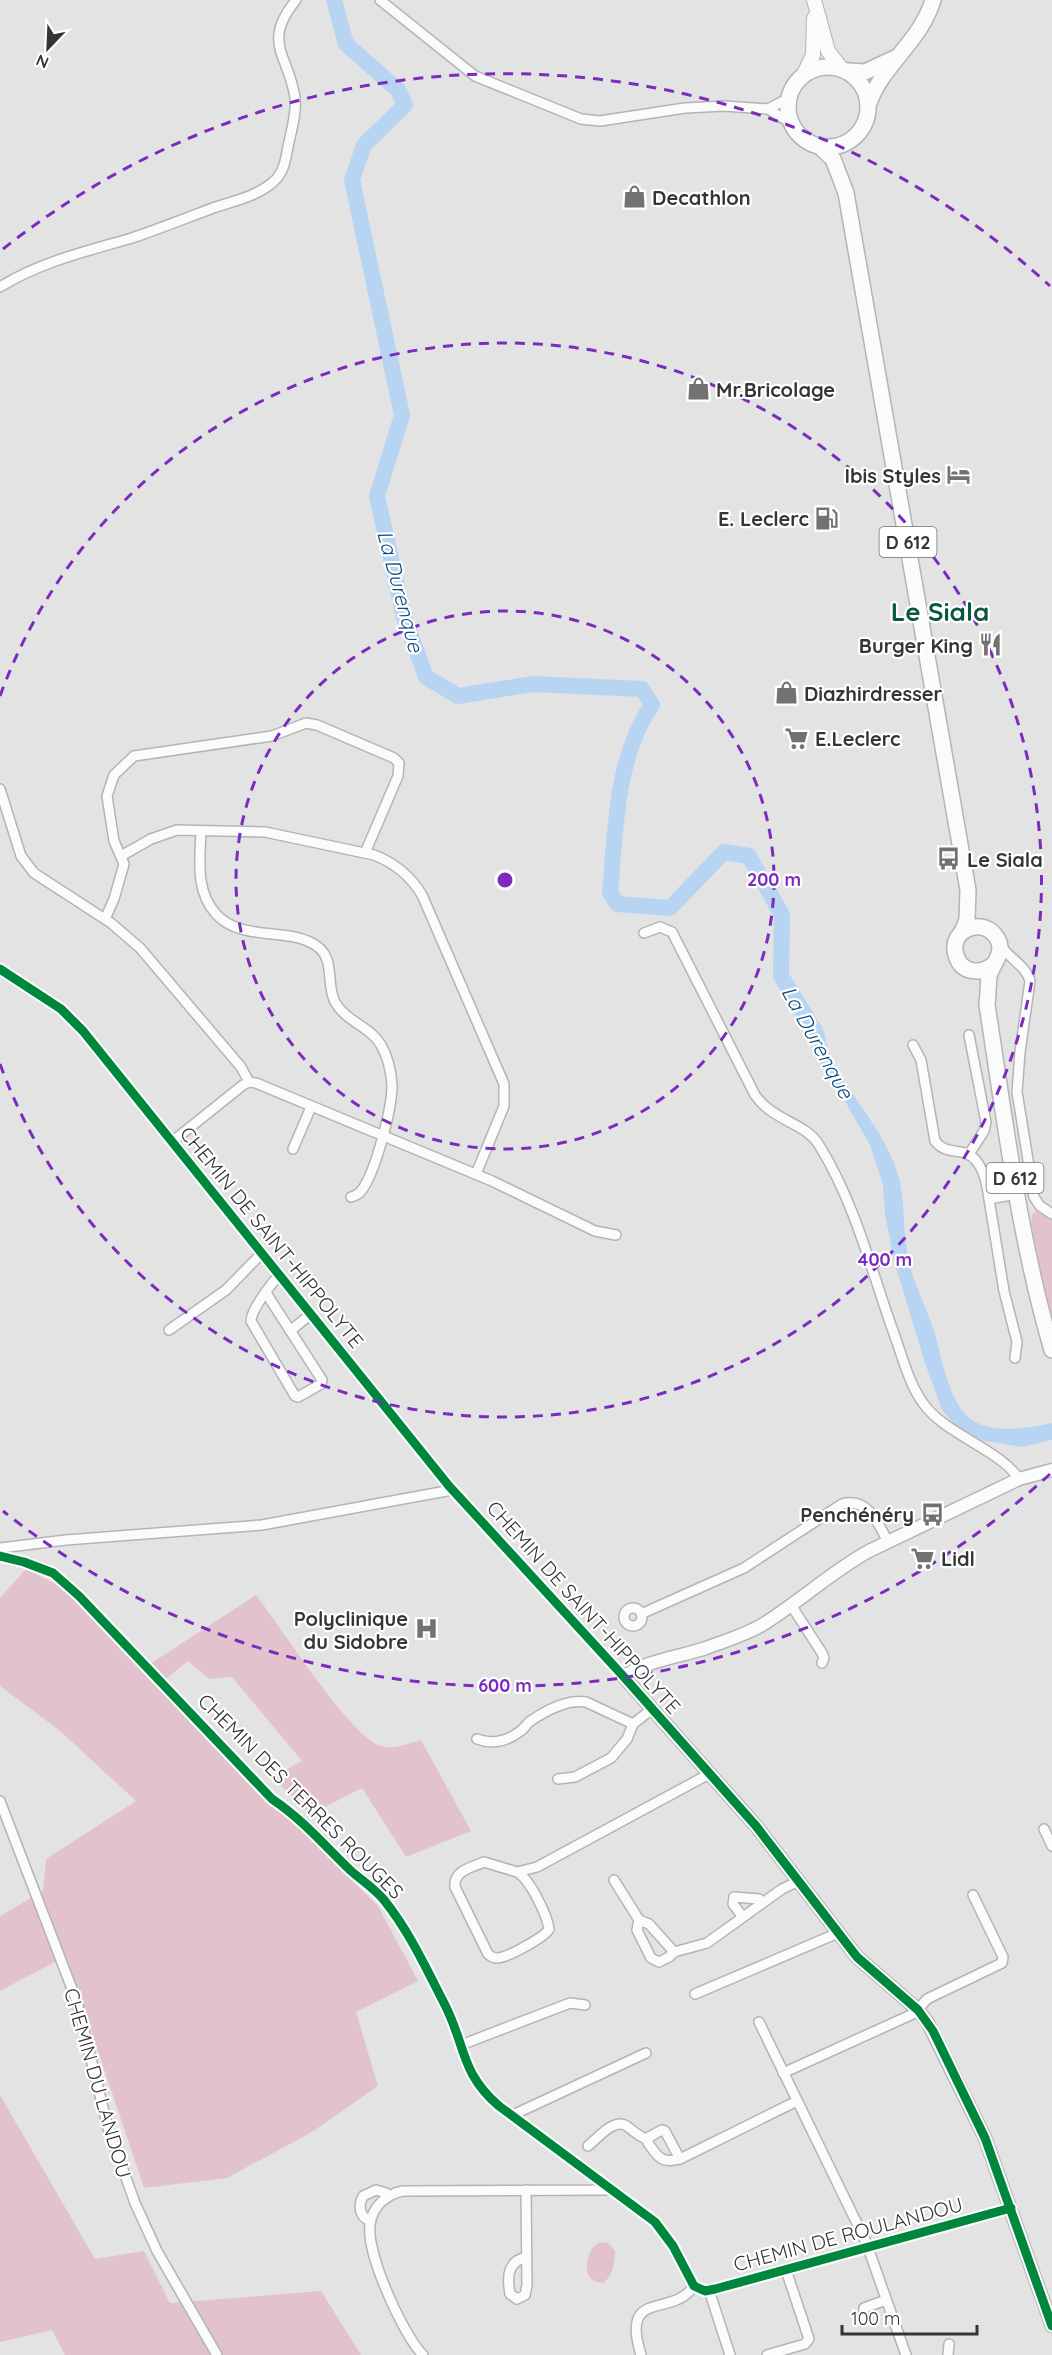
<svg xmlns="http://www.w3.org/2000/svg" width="1052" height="2355" viewBox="0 0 1052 2355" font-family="Quicksand,sans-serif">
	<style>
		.green { fill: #e2c3cd }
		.water { fill: #b7d5f3 }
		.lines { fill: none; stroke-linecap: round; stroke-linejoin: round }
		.river { stroke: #b7d5f3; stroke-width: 16 }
		.minor-casing { stroke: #b5b4b5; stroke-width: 12 }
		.tertiary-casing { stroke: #b5b4b5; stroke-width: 15 }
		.secondary-casing { stroke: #b5b4b5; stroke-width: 16 }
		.primary-casing { stroke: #b5b4b5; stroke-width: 18 }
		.minor { stroke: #fbfbfb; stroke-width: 9 }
		.tertiary { stroke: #fbfbfb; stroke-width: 12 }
		.secondary { stroke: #fbfbfb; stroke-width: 14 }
		.primary { stroke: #fbfbfb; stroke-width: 15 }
		.cycleway-casing { stroke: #fff; stroke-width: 13 }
		.cycleway { stroke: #00873e; stroke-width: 9 }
		.ring { fill: none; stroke: #7b2cbf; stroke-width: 3; stroke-dasharray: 10 8 }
		.labels { text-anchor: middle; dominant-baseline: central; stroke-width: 4.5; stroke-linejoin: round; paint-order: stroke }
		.shield { fill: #fff; stroke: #727272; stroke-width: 1.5 }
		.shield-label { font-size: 18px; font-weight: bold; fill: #353536 }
		.poi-label { font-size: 20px; font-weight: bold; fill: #353536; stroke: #fff; text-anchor: start }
		.street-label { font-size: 20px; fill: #353536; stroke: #fff }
		.water-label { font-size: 21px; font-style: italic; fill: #0b4d80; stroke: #fff }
		.district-label { font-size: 26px; font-weight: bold; fill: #0a573f; stroke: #fff }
		.centre { fill: #7b2cbf; stroke: #fff; stroke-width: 3 }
		.ring-label { font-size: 18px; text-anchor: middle; font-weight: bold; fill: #7b2cbf; stroke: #fff; stroke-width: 4.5; stroke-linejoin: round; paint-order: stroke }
	</style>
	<rect width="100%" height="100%" fill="#e4e3e4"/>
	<!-- green -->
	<g class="green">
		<polygon points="1036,1211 1052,1220 1052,1326 1046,1306 1031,1222 1032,1214"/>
		<path d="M26,1569L56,1584L150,1664L256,1595C279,1624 351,1738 381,1746C394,1750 409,1743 421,1740L471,1831L406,1857L362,1788L311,1814L272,1777L302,1761L232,1677L209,1679L188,1661L158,1685L165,1695L378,1906L418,1981L356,2012L378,2086L312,2132L227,2178L144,2188L66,1956L0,1991V1916L43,1891L46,1859L136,1801L59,1730L0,1686V1598Z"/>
		<polygon points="0,2095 95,2259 144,2251 170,2303 321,2291 361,2355 65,2355 52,2330 0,2342"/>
		<path d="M600,2242L608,2243L615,2251C615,2262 613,2276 603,2283C582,2282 585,2262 592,2248Z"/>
	</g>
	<!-- water -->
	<path class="water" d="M791,994C803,1004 814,1013 822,1027C825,1032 825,1038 826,1044C830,1057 839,1074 847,1085C865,1114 885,1136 897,1171C906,1199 902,1228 908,1257C913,1283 927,1308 935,1334C942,1359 949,1404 972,1420C992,1434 1030,1428 1052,1423V1440L1022,1447L979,1440L957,1427L942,1410L925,1363L894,1261L885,1214L883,1185L870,1145L838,1089L825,1076L804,1018Z"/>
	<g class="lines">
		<!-- river -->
		<path class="river" d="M334,0L346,44L398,90L405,105L364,145L352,180L402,415L377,496L404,617L426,677L458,696L533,684L642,689L652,705C615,759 616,829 610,892L617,904L670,908L724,852L749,856L782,915L781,976L806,1016"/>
		<defs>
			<g id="minor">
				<polyline points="380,0 475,76 581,119 600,121 685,108 724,106 768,109 791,123"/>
				<polyline points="768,109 785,100 789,94"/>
				<path d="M0,287C40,262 87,251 132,238C159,229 186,218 213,208C233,201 255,197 272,183C282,175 285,164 287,152C290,135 297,114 295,98C289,55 261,43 296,0"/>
				<polyline points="0,789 21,856 34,873 111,923 140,948 241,1067 249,1082"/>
				<path d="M201,831C200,859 195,891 216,914C242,943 292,926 318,947C335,960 326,985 335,1002C346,1022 370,1026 381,1045C388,1057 391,1071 392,1085C392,1109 376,1170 362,1190C359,1194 355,1196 351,1197"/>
				<path d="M121,856L151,839L177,830L265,832L374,855C395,863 410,875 422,895L504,1084V1106L476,1174"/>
				<polyline points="105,919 114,899 124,864 114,841 107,796 114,775 134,756 272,736 306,723 317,725 394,758 399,763 398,776 365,853"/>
				<path d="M644,933L660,927L672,932L755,1095C774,1122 805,1122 819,1145C854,1201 871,1269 893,1331C902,1355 908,1382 923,1403C944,1434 1001,1450 1019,1479"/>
				<path d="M1000,945C1009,958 1026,966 1030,981L1020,1052L1017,1092L1034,1197L1040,1206L1052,1214"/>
				<polyline points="0,969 61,1009 83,1031 449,1486 624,1677"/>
				<path d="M913,1045L921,1060L935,1141C943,1151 950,1150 961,1152C982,1155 987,1182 989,1199"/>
				<polyline points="173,1141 243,1085 249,1082 256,1083 492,1181 595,1231 616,1235"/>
				<polyline points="293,1149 311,1107"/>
				<polyline points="969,1154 984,1131 986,1122 969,1035"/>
				<path d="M266,1293L322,1380L321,1384L298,1397L295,1396L251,1321C251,1310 272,1282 280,1275"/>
				<polyline points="169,1330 226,1290 262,1253"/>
				<polyline points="290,1331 311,1314"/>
				<polyline points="1015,1358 1017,1342 1004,1291 989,1199 1018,1194"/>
				<polyline points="0,1548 66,1540 262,1525 452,1490"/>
				<path d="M0,1556L24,1562L53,1573L79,1596L272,1799C302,1819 324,1845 350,1870C361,1880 374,1888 384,1900C409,1931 426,1968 444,2003C466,2045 460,2073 499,2106L655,2222L673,2246L694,2286L705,2291L715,2289L1011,2208"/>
				<polyline points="791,1605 822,1653 824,1658 822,1663"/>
				<circle cx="633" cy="1617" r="9"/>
				<path d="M641,1614L744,1568L842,1504C868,1497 878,1523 888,1542"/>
				<path d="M477,1739C493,1745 508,1741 522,1730C525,1727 528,1722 532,1720C547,1710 568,1699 586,1702L633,1724"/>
				<polyline points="558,1779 575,1777 611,1758 627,1739 633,1724 652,1709"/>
				<polyline points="0,1801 77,2002 108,2128 135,2203 157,2251 217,2355"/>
				<polyline points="1044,1829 1052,1846"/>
				<path d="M517,1872C530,1879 547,1915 549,1929C545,1937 507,1958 497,1958C492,1958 491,1956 488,1954L455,1887C453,1871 472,1867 484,1862L517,1872L537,1867L711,1773"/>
				<polyline points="614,1880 639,1920"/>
				<polyline points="743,1917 733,1904 734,1897 759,1899 762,1903"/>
				<polyline points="674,1952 669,1957 659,1962 651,1958 637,1930 639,1920 649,1924 674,1952 707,1943 782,1889 799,1881"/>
				<polyline points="695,1994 838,1933"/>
				<polyline points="759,2022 866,2242 906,2355"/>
				<polyline points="461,2045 570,2003 585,2005"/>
				<polyline points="783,2073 915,2013 927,1999 1002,1963 1003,1957 973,1895"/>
				<polyline points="514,2116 517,2113 646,2053"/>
				<path d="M588,2146C598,2138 615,2116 628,2127C636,2133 638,2136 648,2140"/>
				<path d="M680,2159C661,2164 658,2157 648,2143L649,2137L662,2130L665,2131L680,2159L797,2101"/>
				<path d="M526,2190L527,2285L525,2295L517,2299L510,2294C507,2277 507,2261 527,2257"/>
				<path d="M370,2221C359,2216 358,2206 363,2196L376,2190L386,2193L388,2197"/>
				<polyline points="709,2290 730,2355"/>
				<polyline points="863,2321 864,2308 886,2300"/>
				<path d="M423,2355C403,2335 366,2253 370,2225C372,2207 386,2194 403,2191L605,2190L608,2186"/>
				<path d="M641,2355C620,2287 672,2319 694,2286"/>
				<polyline points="767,2355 805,2344 809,2339 786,2270"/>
				<polyline points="948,2355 949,2344"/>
			</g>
			<path id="tertiary" d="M1052,1470L1019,1479L869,1551C831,1572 799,1602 762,1625C745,1635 725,1641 706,1648C683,1656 643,1661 624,1677L756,1826L857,1957L918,2010L928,2023L985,2138L1052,2326"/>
			<g id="secondary">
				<polyline points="814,0 828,51 841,68"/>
				<polyline points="804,74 813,55 814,18"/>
			</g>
			<g id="primary">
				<circle cx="828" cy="107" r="40"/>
				<polyline points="848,71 865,72 895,58"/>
				<path d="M869,103C883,64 921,41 933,0"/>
				<polyline points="819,146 833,159 846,193 968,890 967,920 962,932"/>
				<path d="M993,965C980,975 961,973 956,955C948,929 984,916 997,938C1006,953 992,963 989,977C988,986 988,996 987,1005C1005,1120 1019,1238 1052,1350"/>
			</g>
		</defs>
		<!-- minor casing -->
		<use href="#minor" class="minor-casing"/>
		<!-- tertiary casing -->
		<use href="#tertiary" class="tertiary-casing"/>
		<!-- secondary casing -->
		<use href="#secondary" class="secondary-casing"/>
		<!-- primary casing -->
		<use href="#primary" class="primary-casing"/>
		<!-- minor -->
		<use href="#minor" class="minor"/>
		<!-- tertiary -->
		<use href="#tertiary" class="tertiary"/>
		<!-- secondary -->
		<use href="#secondary" class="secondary"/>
		<!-- primary -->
		<use href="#primary" class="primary"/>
		<defs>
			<g id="cycleway">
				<polyline points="0,969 61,1009 83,1031 449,1486 624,1677 756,1826 857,1957 918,2010 933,2031 985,2138 1052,2326"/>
				<path d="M0,1556L24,1562L53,1573L79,1596L272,1799C302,1819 324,1845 350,1870C361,1880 374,1888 384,1900C409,1931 426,1968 444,2003C466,2045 460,2073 499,2106L655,2222L673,2246L694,2286L705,2291L715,2289L1011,2208"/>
			</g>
		</defs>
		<!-- cycleway casing -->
		<use href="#cycleway" class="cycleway-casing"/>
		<!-- cycleway -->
		<use href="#cycleway" class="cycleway"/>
	</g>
	<!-- distance rings -->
	<g class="ring">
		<circle cx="505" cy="880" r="269"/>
		<path d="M0 696A537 537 0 1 1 0 1064"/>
		<path d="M1050 1474A806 806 0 0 1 3 1511M3 249A806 806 0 0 1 1050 286"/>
	</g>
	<!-- icons -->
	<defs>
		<symbol id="shop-bare" viewBox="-9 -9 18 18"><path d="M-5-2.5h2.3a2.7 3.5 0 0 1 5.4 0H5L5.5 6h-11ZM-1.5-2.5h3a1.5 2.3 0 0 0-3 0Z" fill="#727273" stroke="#fff" stroke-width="2.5" paint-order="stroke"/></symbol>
		<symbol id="hotel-bare" viewBox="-9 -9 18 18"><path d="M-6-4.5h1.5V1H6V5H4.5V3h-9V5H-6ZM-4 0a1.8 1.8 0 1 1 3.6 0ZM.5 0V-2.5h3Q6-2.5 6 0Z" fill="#727273" stroke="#fff" stroke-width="2.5" paint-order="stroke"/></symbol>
		<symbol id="fuel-bare" viewBox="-9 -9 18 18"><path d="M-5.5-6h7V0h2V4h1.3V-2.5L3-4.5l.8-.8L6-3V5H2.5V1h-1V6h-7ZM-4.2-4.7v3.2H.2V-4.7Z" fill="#727273" stroke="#fff" stroke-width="2.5" paint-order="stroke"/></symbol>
		<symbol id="restaurant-bare" viewBox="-9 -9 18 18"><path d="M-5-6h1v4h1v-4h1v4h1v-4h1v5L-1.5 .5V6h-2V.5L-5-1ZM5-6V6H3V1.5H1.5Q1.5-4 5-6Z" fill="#727273" stroke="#fff" stroke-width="2.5" paint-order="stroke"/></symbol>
		<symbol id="supermarket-bare" viewBox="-9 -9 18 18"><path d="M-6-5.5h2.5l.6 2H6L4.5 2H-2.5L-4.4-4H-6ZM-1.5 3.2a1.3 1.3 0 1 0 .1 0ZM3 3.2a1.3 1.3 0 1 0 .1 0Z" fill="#727273" stroke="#fff" stroke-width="2.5" paint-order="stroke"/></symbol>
		<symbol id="bus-bare" viewBox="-9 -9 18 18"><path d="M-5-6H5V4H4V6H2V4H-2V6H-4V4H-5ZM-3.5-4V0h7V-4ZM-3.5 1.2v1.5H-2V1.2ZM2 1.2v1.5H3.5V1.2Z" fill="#727273" stroke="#fff" stroke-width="2.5" paint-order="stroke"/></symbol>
		<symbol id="hospital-bare" viewBox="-9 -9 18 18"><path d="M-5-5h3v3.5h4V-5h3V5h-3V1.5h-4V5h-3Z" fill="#727273" stroke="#fff" stroke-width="2.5" paint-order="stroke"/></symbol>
	</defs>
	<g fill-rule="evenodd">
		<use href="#shop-bare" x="618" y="180" width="33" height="33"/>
		<use href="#shop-bare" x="682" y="372" width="33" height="33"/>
		<use href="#hotel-bare" x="942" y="458" width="33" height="33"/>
		<use href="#fuel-bare" x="810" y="502" width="33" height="33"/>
		<use href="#restaurant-bare" x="974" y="628" width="33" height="33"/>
		<use href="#shop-bare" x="770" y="676" width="33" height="33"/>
		<use href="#supermarket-bare" x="780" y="722" width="33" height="33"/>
		<use href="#bus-bare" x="932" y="842" width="33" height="33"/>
		<use href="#bus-bare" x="916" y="1498" width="33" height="33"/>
		<use href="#supermarket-bare" x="906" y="1542" width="33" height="33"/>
		<use href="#hospital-bare" x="410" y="1612" width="33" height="33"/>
	</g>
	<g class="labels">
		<!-- shield labels -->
		<g class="shield">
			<rect x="879.5" y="527" width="57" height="30" rx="4.5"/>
			<rect x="986.5" y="1163" width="57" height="30" rx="4.5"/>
		</g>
		<g class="shield-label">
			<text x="908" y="542">D 612</text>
			<text x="1015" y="1178">D 612</text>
		</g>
		<!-- poi labels -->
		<g class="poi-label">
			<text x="652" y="197">Decathlon</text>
			<text x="716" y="389">Mr.Bricolage</text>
			<text x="941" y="475" text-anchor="end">Ibis Styles</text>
			<text x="809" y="518" text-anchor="end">E. Leclerc</text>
			<text x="973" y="645" text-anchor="end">Burger King</text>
			<text x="804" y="693">Diazhirdresser</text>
			<text x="815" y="738">E.Leclerc</text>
			<text x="967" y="859">Le Siala</text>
			<text x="914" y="1514" text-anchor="end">Penchénéry</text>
			<text x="941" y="1558">Lidl</text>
			<text x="408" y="1618" text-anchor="end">Polyclinique<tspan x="408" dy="23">du Sidobre</tspan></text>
		</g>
		<!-- street labels -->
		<g class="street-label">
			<text transform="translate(272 1237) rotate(51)">CHEMIN DE SAINT-HIPPOLYTE</text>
			<text transform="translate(584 1607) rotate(48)">CHEMIN DE SAINT-HIPPOLYTE</text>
			<text transform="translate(301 1796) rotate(45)">CHEMIN DES TERRES ROUGES</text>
			<text transform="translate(98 2083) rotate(74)">CHEMIN DU LANDOU</text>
			<text transform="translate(848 2234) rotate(-15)">CHEMIN DE ROULANDOU</text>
		</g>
		<!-- water labels -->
		<g class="water-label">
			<text transform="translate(401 591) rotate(75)">La Durenque</text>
			<text transform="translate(818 1042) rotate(61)">La Durenque</text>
		</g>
		<!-- district labels -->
		<g class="district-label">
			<text x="940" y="611">Le Siala</text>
		</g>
	</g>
	<circle cx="505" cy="880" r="9" class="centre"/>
	<g class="ring-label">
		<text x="774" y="886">200 m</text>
		<text x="885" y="1266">400 m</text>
		<text x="505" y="1692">600 m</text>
	</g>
	<!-- north arrow -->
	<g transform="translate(48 48) rotate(203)" stroke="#ffffff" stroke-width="4.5" paint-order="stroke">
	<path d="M0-4.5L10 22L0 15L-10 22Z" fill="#353536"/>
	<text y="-9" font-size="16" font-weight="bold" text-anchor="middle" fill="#353536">N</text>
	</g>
	<!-- scale -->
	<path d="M842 2325v9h135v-9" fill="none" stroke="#353536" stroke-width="3"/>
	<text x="851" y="2325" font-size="18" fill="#353536" stroke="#ffffff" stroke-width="4.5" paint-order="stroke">100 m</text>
</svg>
